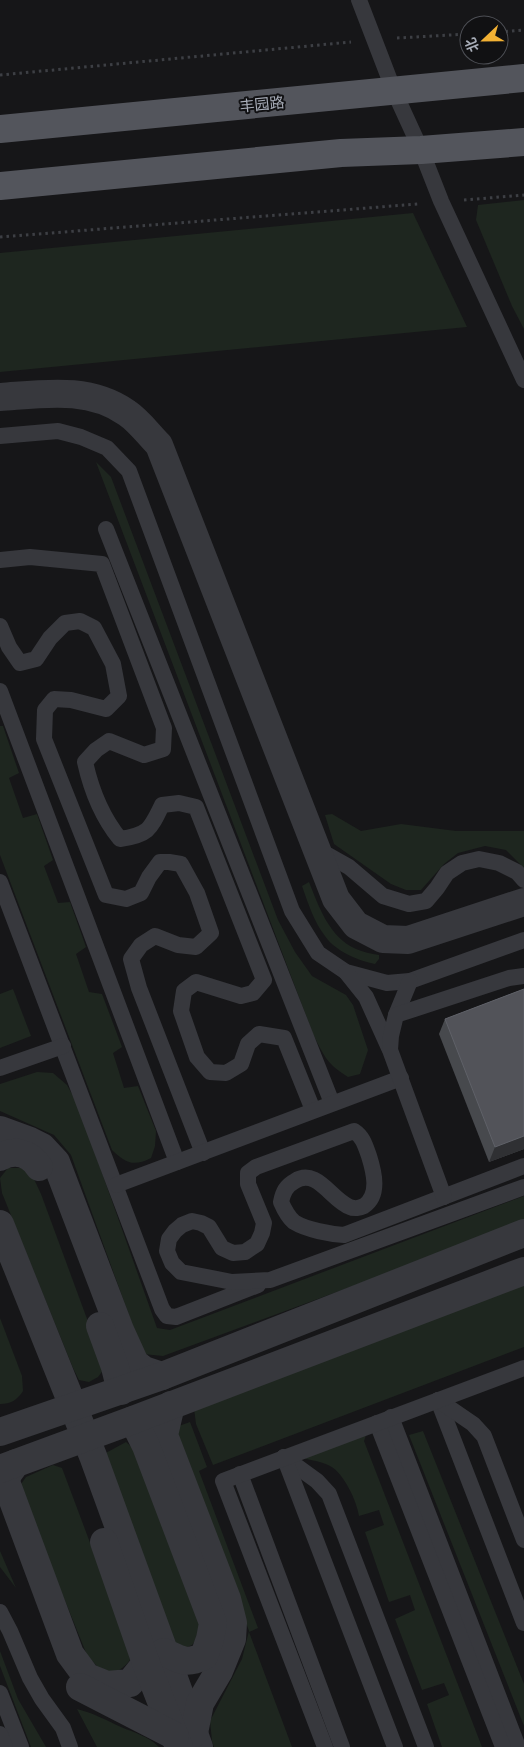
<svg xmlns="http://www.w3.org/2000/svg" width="524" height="1747" viewBox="0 0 524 1747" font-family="'Public Sans','Noto Sans SC',sans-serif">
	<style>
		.green { fill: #1e261f }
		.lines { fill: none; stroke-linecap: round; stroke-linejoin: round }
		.path { stroke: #3d3f44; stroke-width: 3; stroke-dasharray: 2.5 4; stroke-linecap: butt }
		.lane { stroke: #37383d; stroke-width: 16 }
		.street { stroke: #37383d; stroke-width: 28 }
		.primary { stroke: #53555c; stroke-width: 28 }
		.wall { fill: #47494d }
		.shaded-wall { fill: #2f3033 }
		.building { fill: #525359; stroke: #5f6168 }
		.labels { text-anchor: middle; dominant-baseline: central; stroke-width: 4; stroke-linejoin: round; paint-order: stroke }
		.street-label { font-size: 15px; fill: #a8adb8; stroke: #111113 }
	</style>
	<rect width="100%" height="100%" fill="#161618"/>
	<!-- green -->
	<g class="green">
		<polygon points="524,200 524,329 512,306 476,220 478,205"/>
		<polygon points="413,213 467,327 0,372 0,253"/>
		<path d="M96,462L111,477L278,920L295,952L312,976L346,995L353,1005L368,1050L360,1074L348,1077C327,1064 324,1056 313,1034Z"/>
		<path d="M0,726H3L19,773L9,778L23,818L37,814L53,860L44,866L58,903L70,902L86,947L76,954L89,992L102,994L122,1047L113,1053L124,1088L138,1086L156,1131L155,1146L151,1158C133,1167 126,1163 112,1150L0,855Z"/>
		<polygon points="332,814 361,831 401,824 456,831 524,831 524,868 506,850 485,846 458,853 444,864 421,890 406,890 391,884 334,844 325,815"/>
		<path d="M309,882C319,907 329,937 356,949C363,952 371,954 379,955V959L375,964C359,961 335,951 325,936C314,922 308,903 302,886Z"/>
		<polygon points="13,989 31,1036 0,1048 0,994"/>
		<polygon points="37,1072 53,1073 67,1085 78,1105 157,1328 170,1330 524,1196 524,1223 163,1356 143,1354 71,1155 54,1135 0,1111 0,1084"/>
		<polygon points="8,1168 23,1168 33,1177 41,1194 97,1346 104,1369 98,1377 89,1382 79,1380 73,1368 2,1193 0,1178"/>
		<polygon points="524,1283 524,1347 213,1465 196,1424 194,1408"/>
		<path d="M0,1318L22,1376L23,1391C17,1400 11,1404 0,1404Z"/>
		<polygon points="190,1422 207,1467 199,1471 258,1628 249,1632 292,1747 214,1747 212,1741 210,1721 242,1659 249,1631 177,1434 179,1426"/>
		<polygon points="423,1431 524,1684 524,1726 409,1435"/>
		<path d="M366,1435L364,1441L482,1747H442L427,1704L449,1695L444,1683L422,1690L395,1619L415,1610L410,1595L389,1602L365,1532L384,1525L379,1510L359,1516C357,1502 344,1473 330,1466C321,1461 306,1459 296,1457Z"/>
		<polygon points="126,1442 136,1451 198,1609 200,1635 192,1645 181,1650 174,1643 104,1454"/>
		<path d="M53,1465L62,1468L128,1644L130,1660C122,1670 116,1673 103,1673L87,1655L19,1487L26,1477Z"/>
		<polygon points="0,1551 16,1588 0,1567"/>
		<polygon points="0,1651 18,1699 46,1747 31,1747 0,1666"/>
		<path d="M77,1709C93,1713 106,1720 121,1727C135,1733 148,1736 159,1747H97Z"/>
	</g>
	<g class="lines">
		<!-- path -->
		<g class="path">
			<polyline points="499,32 524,30"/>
			<polyline points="397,38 469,34"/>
			<polyline points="0,75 351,42"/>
			<polyline points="464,200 524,195"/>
			<polyline points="0,237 418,204"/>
		</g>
		<!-- lane -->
		<g class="lane">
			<polyline points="359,0 394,91 421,150 441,201 524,380"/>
			<polyline points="0,436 58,431 81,437 107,448 129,471 292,911 318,953 346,972 387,983 410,981 524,940"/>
			<polyline points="106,529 332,1103"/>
			<path d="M0,560L30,557L102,564L164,728L163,749L144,755L109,741L96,750L85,762C91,789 102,817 120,839C148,835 150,830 162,805L179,803L196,807L264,980L253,993L241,996L196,982L184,991L181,1011L197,1057L210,1072L226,1073L241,1064L248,1044L259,1034L284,1038L313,1110"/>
			<polyline points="0,626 9,647 20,663 36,659 50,638 65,623 80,621 94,628 113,664 119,696 106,709 71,700 54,699 45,710 44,739 106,895 126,899 141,893 149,877 160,862 169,862 181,864 197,893 211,933 196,947 178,945 155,936 141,945 131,959 139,988 203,1153"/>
			<polyline points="0,691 177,1162"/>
			<polyline points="317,849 349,867 383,896 409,904 426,901 437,888 447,873 462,863 479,859 499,863 517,872 524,880"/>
			<polyline points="0,882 162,1309 167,1316 176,1317 258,1285"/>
			<polyline points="346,972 366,997 389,1048"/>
			<polyline points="396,1015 410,981"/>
			<polyline points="0,1068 63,1046"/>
			<path d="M524,1166L344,1235C330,1234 307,1230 294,1222C288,1217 284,1209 281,1202C283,1192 286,1186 295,1181C317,1167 332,1201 350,1207C354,1209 360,1208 364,1206C380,1195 374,1172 369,1156C365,1145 363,1137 354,1131L256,1167L248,1173V1184L264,1223L262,1233L257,1244L245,1252L233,1253L222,1248L209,1227L201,1223L192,1221L182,1225L175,1231L169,1239L167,1251L172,1263L181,1272L232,1282L270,1280L524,1187"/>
			<polyline points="116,1185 401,1078"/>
			<polyline points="444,1197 390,1050 391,1036 396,1015 509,978 524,976"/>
			<polyline points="438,1400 524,1623"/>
			<polyline points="438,1400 473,1424 484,1436 524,1540"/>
			<polyline points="391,1417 518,1747"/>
			<polyline points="377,1423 503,1747"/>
			<polyline points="284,1457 317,1481 329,1494 426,1747"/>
			<polyline points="284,1457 395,1747"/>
			<polyline points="240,1474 342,1747"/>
			<polyline points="0,1612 10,1631 30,1678 42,1699 63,1728 70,1747"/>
			<polyline points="0,1693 21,1747"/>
			<polyline points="0,1734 5,1747"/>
			<polyline points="325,1747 223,1481 524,1368"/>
		</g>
		<!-- street -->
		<g class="street">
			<path d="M0,397C43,394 89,386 127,413C139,421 149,435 159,445L336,899L356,925L383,939L408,940L524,902"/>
			<polyline points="0,1130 30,1141 42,1147 56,1162 120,1330 135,1363 144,1370 162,1376"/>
			<path d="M0,1157C15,1149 30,1153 39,1167"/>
			<polyline points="0,1224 93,1456 199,1747"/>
			<polyline points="100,1326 115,1367 121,1391"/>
			<polyline points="171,1405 164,1435 227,1599 233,1623 232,1639 219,1671 200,1703 194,1733"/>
			<path d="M133,1420L146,1446L213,1623L210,1639L204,1656C186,1665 181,1660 164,1652"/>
			<polyline points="0,1432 162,1376 524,1233"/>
			<polyline points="16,1463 8,1474 6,1482 70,1654 87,1677 107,1685 130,1683 146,1663"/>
			<polyline points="0,1469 133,1420 524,1271"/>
			<polyline points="104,1542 146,1663 179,1747"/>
			<polyline points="80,1687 175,1736"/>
		</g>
		<!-- primary -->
		<g class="primary">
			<polyline points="0,129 524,78"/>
			<polyline points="0,186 341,153 421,150 524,142"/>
		</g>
	</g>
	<!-- wall -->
	<polygon class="wall" points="524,989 524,1149 489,1162 439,1034 445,1019"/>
	<!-- shaded-wall -->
	<polygon class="shaded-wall" points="524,1136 524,1149 489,1162 495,1147"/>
	<!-- building -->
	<polygon class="building" points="524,989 524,1136 495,1147 445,1019"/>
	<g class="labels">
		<!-- street labels -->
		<g class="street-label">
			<text transform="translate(262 104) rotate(-6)">丰园路</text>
		</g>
	</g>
	<!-- north arrow -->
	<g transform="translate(484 40) rotate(248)"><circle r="24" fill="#111113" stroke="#4d4f55"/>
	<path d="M0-4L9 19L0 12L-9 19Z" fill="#f2b134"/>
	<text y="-8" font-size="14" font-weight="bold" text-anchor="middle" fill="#a8adb8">北</text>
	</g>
</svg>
